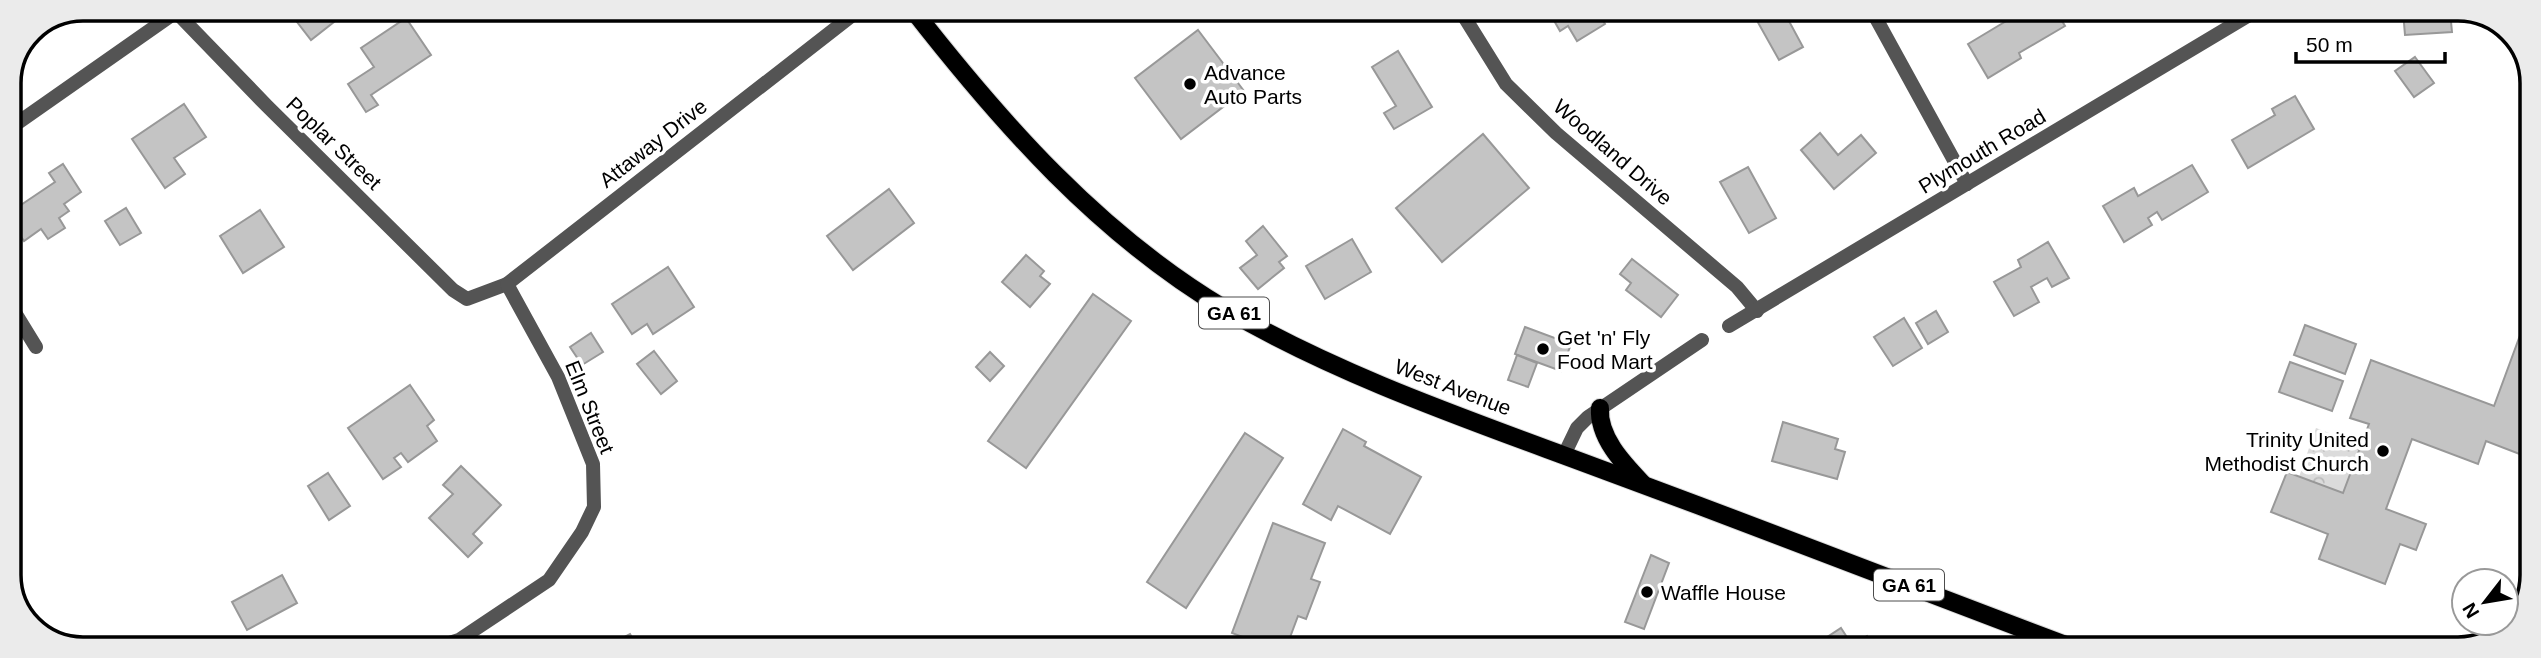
<svg xmlns="http://www.w3.org/2000/svg" width="2541" height="658" viewBox="0 0 2541 658" font-family="Arial,sans-serif">
	<style>
		.forest { fill: url(#forest-crowns) }
		.building { fill: #c4c4c4; stroke: #989898; stroke-width: 2 }
		.lines { fill: none; stroke-linecap: round; stroke-linejoin: round }
		.primary-casing { stroke: #dbdbdb; stroke-width: 20 }
		.street { stroke: #545454; stroke-width: 14 }
		.primary { stroke: #000; stroke-width: 18 }
		.poi-dot { fill: #000; stroke: #fff; stroke-width: 2.5 }
		.labels { text-anchor: middle; dominant-baseline: central; stroke-width: 7; stroke-linejoin: round; paint-order: stroke }
		.shield { fill: #fff; stroke: #4c4c4c; stroke-width: 2 }
		.shield-label { font-size: 19px; font-weight: bold; fill: #000 }
		.poi-label { font-size: 21px; fill: #000; stroke: #fff; text-anchor: start }
		.street-label { font-size: 21px; fill: #000; stroke: #fff }
		.rim { fill: none; stroke: #000; stroke-width: 3.5 }
	</style>
	<defs>
		<pattern id="forest-crowns" width="20" height="18" patternUnits="userSpaceOnUse" patternTransform="scale(1.75)"><rect width="20" height="18" fill="#dbdbdb"/><path d="M2 6a3 3 0 1 1 6 0M12 15a3 3 0 1 1 6 0" fill="none" stroke="#bababa"/></pattern>
	</defs>
	<rect width="100%" height="100%" fill="#fff"/>
	<!-- forest -->
	<polygon class="forest" points="2316,428 2361,445 2343,493 2299,477"/>
	<!-- building -->
	<g class="building">
		<polygon points="287,9 347,9 348,11 311,40"/>
		<polygon points="1548,10 1597,10 1605,24 1577,41 1568,26 1560,31"/>
		<polygon points="1751,10 1783,10 1803,47 1779,60"/>
		<polygon points="2023,11 2056,11 2065,26 2019,53 2021,58 1988,78 1968,44"/>
		<polygon points="2403,11 2450,11 2452,32 2405,35"/>
		<polygon points="406,18 431,55 371,95 378,105 366,112 348,84 374,67 361,48"/>
		<polygon points="1198,30 1244,91 1181,139 1135,78"/>
		<polygon points="1398,51 1432,107 1394,129 1384,113 1396,106 1372,67"/>
		<polygon points="2415,57 2434,83 2414,97 2395,71"/>
		<polygon points="2295,96 2314,129 2248,168 2232,140 2275,115 2272,109"/>
		<polygon points="184,104 206,137 174,158 185,174 165,188 132,139"/>
		<polygon points="1820,133 1838,155 1861,135 1876,153 1834,189 1801,150"/>
		<polygon points="1483,134 1529,188 1442,262 1396,208"/>
		<polygon points="63,164 81,192 64,204 69,211 59,218 65,228 48,239 41,229 24,241 9,219 9,213 55,182 49,173"/>
		<polygon points="2192,165 2208,192 2162,220 2157,212 2148,218 2152,225 2124,242 2103,206 2134,188 2138,196"/>
		<polygon points="1748,167 1776,218 1749,233 1720,182"/>
		<polygon points="889,189 914,223 853,270 827,236"/>
		<polygon points="126,208 141,233 120,245 105,221"/>
		<polygon points="260,210 284,247 243,273 220,236"/>
		<polygon points="1263,226 1287,256 1279,262 1284,268 1258,289 1240,268 1257,255 1246,241"/>
		<polygon points="1352,239 1371,272 1325,299 1306,266"/>
		<polygon points="2048,242 2069,278 2052,287 2047,278 2031,287 2039,302 2014,316 1994,282 2021,267 2018,260"/>
		<polygon points="1026,255 1044,271 1040,276 1050,284 1030,307 1002,282"/>
		<polygon points="1632,259 1678,295 1661,317 1626,290 1631,283 1620,274"/>
		<polygon points="668,267 694,307 653,334 647,324 632,334 612,304"/>
		<polygon points="1093,294 1131,321 1026,468 988,441"/>
		<polygon points="1936,311 1948,332 1928,344 1916,323"/>
		<polygon points="1904,318 1922,348 1893,366 1874,337"/>
		<polygon points="2305,325 2356,344 2345,374 2294,355"/>
		<polygon points="1525,327 1571,344 1561,371 1515,354"/>
		<polygon points="2522,330 2531,333 2530,458 2486,441 2478,464 2412,439 2386,509 2426,524 2416,550 2400,544 2385,584 2319,559 2328,534 2271,512 2287,472 2343,493 2369,424 2350,418 2371,360 2494,406"/>
		<polygon points="591,333 603,352 582,365 570,347"/>
		<polygon points="654,351 677,381 661,394 637,364"/>
		<polygon points="990,352 1004,366 990,381 976,367"/>
		<polygon points="1517,355 1537,363 1528,387 1508,380"/>
		<polygon points="2290,362 2343,381 2332,411 2279,392"/>
		<polygon points="410,385 434,420 427,426 437,441 408,462 401,453 394,458 401,467 383,479 348,428"/>
		<polygon points="1783,422 1838,439 1835,449 1845,452 1837,479 1772,461"/>
		<polygon points="1343,429 1366,442 1364,446 1421,477 1390,534 1338,506 1331,520 1303,504"/>
		<polygon points="1245,433 1283,458 1186,608 1147,582"/>
		<polygon points="461,466 501,505 473,534 482,543 468,557 429,518 453,494 443,485"/>
		<polygon points="328,473 350,506 329,520 308,486"/>
		<polygon points="1273,523 1325,543 1311,579 1320,582 1306,619 1298,616 1286,648 1271,648 1232,633"/>
		<polygon points="1651,555 1669,563 1644,629 1625,622"/>
		<polygon points="282,575 297,603 247,630 232,602"/>
		<polygon points="1841,628 1852,645 1867,636 1875,649 1809,649"/>
		<polygon points="630,634 637,647 605,647"/>
		<polygon points="579,639 583,647 562,647"/>
	</g>
	<g class="lines">
		<defs>
			<g id="primary">
				<path d="M913,10C1002,124 1099,234 1225,309C1343,378 1478,423 1606,471C1763,529 1919,589 2076,649"/>
				<path d="M1600,408C1598,437 1623,463 1642,483"/>
			</g>
		</defs>
		<!-- primary casing -->
		<use href="#primary" class="primary-casing"/>
		<!-- street -->
		<g class="street">
			<polyline points="1460,10 1506,84 1556,133 1737,287 1757,311"/>
			<polyline points="1872,11 1967,184"/>
			<polyline points="9,129 176,12 267,106 453,290 467,299 507,284 859,10"/>
			<polyline points="9,303 36,347"/>
			<polyline points="1729,326 2256,11"/>
			<polyline points="1564,455 1577,428 1588,417 1702,340"/>
			<polyline points="437,647 459,640 549,580 582,532 594,507 593,464 558,377 507,284"/>
		</g>
		<!-- primary -->
		<use href="#primary" class="primary"/>
	</g>
	<!-- markers -->
	<g class="poi-dot">
		<circle cx="1190" cy="84" r="7"/>
		<circle cx="1543" cy="349" r="7"/>
		<circle cx="2383" cy="451" r="7"/>
		<circle cx="1647" cy="592" r="7"/>
	</g>
	<g class="labels">
		<!-- shield labels -->
		<g class="shield">
			<rect x="1199" y="297.5" width="70" height="31" rx="5"/>
			<rect x="1874" y="569.5" width="70" height="31" rx="5"/>
		</g>
		<g class="shield-label">
			<text x="1234" y="313">GA 61</text>
			<text x="1909" y="585">GA 61</text>
		</g>
		<!-- poi labels -->
		<g class="poi-label">
			<text x="1204" y="72">Advance<tspan x="1204" dy="24">Auto Parts</tspan></text>
			<text x="1557" y="337">Get 'n' Fly<tspan x="1557" dy="24">Food Mart</tspan></text>
			<text x="2369" y="439" text-anchor="end">Trinity United<tspan x="2369" dy="24">Methodist Church</tspan></text>
			<text x="1661" y="592">Waffle House</text>
		</g>
		<!-- street labels -->
		<g class="street-label">
			<text transform="translate(334 143) rotate(44)">Poplar Street</text>
			<text transform="translate(653 143) rotate(-38)">Attaway Drive</text>
			<text transform="translate(1982 151) rotate(-31)">Plymouth Road</text>
			<text transform="translate(1613 152) rotate(41)">Woodland Drive</text>
			<text transform="translate(1453 387) rotate(21)">West Avenue</text>
			<text transform="translate(590 407) rotate(68)">Elm Street</text>
		</g>
	</g>
	<!-- crop -->
	<path d="M0 0H2541V658H0ZM83 21H2458A62 62 0 0 1 2520 83V575A62 62 0 0 1 2458 637H83A62 62 0 0 1 21 575V83A62 62 0 0 1 83 21Z" fill="#ebebeb" fill-rule="evenodd"/>
	<path class="rim" d="M83 21H2458A62 62 0 0 1 2520 83V575A62 62 0 0 1 2458 637H83A62 62 0 0 1 21 575V83A62 62 0 0 1 83 21Z"/>
	<!-- north arrow -->
	<g transform="translate(2485 602) rotate(239)"><circle r="33" fill="#ffffff" stroke="#999999" stroke-width="2"/>
	<path d="M0-5L12 26L0 18L-12 26Z" fill="#000000"/>
	<text y="-10" font-size="19" font-weight="bold" text-anchor="middle" fill="#000000">N</text>
	</g>
	<!-- scale -->
	<path d="M2296 52v10h149v-10" fill="none" stroke="#000000" stroke-width="3.5"/>
	<text x="2306" y="52" font-size="21" fill="#000000" stroke="#ffffff" stroke-width="5" paint-order="stroke">50 m</text>
</svg>
